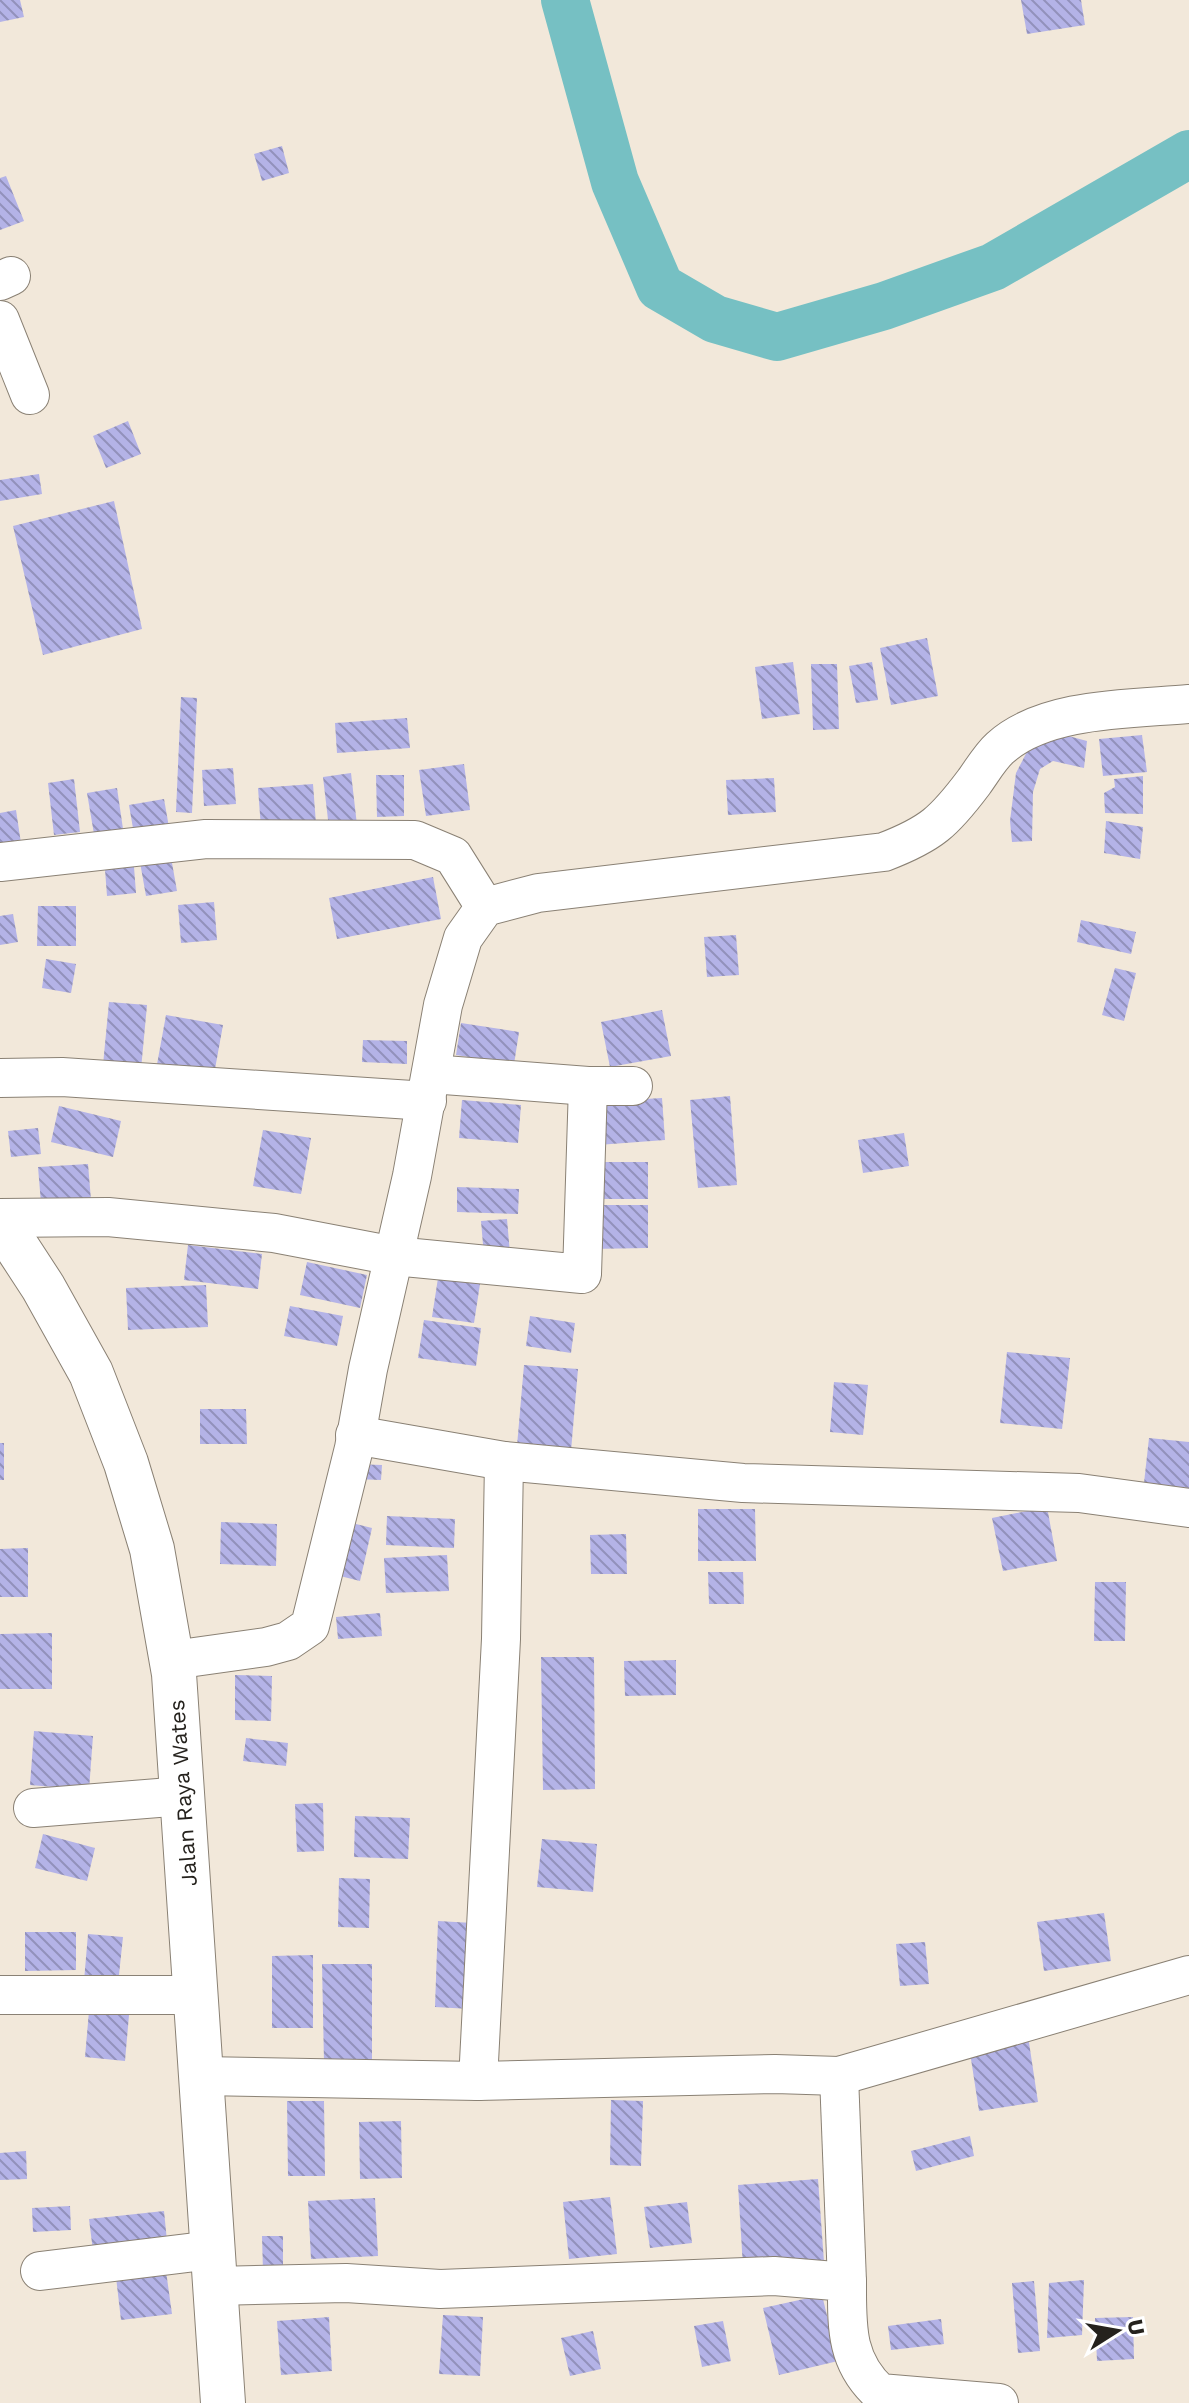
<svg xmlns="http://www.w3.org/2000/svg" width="1189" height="2403" viewBox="0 0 1189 2403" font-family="'Work Sans',sans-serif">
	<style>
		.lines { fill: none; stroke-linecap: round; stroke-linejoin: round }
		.river { stroke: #76c0c3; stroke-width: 48 }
		.building { fill: url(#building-back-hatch) }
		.minor-casing { stroke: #8a8174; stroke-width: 40 }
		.highway-casing { stroke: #8a8174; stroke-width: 46 }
		.minor { stroke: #fff; stroke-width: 38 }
		.highway { stroke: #fff; stroke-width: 44 }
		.labels { text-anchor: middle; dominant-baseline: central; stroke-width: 6; stroke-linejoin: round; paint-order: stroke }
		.street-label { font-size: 22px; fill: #25221d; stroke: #fff }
	</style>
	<defs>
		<pattern id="building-back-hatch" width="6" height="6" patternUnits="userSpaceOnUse" patternTransform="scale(2)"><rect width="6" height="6" fill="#b4b3e7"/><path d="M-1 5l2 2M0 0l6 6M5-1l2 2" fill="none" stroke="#9291bb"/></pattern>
	</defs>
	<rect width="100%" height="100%" fill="#f2e8da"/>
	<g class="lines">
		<!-- river -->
		<polyline class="river" points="565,0 615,182 660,287 715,319 777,337 884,306 993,267 1189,154"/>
	</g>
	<!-- building -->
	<g class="building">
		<polygon points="0,0 20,0 24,17 0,22"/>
		<polygon points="1021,0 1081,0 1085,25 1027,34"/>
		<polygon points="282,146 289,173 262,181 254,154"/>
		<polygon points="6,176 24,221 0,230 0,178"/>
		<polygon points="128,421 141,454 106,468 93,436"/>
		<polygon points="39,474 42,494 0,501 0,480"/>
		<polygon points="114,501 142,629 43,655 13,526"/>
		<polygon points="927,638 938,696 891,705 880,648"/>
		<polygon points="793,662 800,714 762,719 755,667"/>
		<polygon points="872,662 878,700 856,703 849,666"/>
		<polygon points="811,664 837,664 839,729 813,730"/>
		<polygon points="181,697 197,698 192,813 176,812"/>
		<polygon points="407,718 410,748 337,753 335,723"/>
		<polygon points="1050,731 1087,741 1084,768 1053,761 1040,769 1033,792 1032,841 1012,842 1010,821 1016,773 1032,742"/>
		<polygon points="1142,735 1147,772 1103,776 1099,739"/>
		<polygon points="464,764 470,810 426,816 419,770"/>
		<polygon points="233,768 236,804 204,806 202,770"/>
		<polygon points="351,773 357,825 329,828 323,777"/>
		<polygon points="376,775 404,775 404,816 377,817"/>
		<polygon points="1143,776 1143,814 1105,813 1104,793 1115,787 1114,779"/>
		<polygon points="774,778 776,812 728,815 726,780"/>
		<polygon points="74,779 80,832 54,835 48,783"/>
		<polygon points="313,784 316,824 261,828 258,788"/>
		<polygon points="117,788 123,829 94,834 87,793"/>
		<polygon points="164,799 170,833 135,840 129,805"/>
		<polygon points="16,810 22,850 0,854 0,813"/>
		<polygon points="1106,821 1143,827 1140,859 1104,853"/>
		<polygon points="169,846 177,891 146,896 138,851"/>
		<polygon points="133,854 136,893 107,896 104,856"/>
		<polygon points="433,877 441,919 337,939 329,898"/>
		<polygon points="214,902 217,940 181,943 178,905"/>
		<polygon points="38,906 76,906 76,946 37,946"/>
		<polygon points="13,914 18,942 0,945 0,916"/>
		<polygon points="1081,920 1136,932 1131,954 1077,942"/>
		<polygon points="736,935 739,975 707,977 704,937"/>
		<polygon points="46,959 76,964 71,993 42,988"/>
		<polygon points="1115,968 1136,973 1124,1021 1102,1015"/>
		<polygon points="109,1002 147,1005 141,1069 103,1065"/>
		<polygon points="662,1010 671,1056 610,1067 601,1022"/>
		<polygon points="166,1015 223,1025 213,1080 156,1070"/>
		<polygon points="461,1023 519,1032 514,1064 456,1055"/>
		<polygon points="363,1040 407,1041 407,1064 362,1062"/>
		<polygon points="730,1096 737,1185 698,1188 690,1100"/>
		<polygon points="662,1098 665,1140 598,1145 595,1102"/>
		<polygon points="462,1100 521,1105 518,1143 459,1138"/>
		<polygon points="59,1106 121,1121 113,1157 51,1142"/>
		<polygon points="38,1128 41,1154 11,1157 8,1131"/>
		<polygon points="263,1130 311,1138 301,1194 253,1186"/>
		<polygon points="904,1133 909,1166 863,1173 858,1140"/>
		<rect x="601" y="1162" width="47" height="37"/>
		<polygon points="88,1164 91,1200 41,1203 38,1167"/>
		<polygon points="457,1187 519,1189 518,1214 457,1212"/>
		<polygon points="590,1205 648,1205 648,1248 591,1249"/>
		<polygon points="507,1219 510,1254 484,1256 481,1221"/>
		<polygon points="188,1245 262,1254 258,1289 184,1280"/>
		<polygon points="307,1262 367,1275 360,1308 300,1295"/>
		<polygon points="440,1265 482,1271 474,1323 432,1317"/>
		<polygon points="206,1285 208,1327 128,1330 126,1288"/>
		<polygon points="290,1306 343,1316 337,1346 284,1336"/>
		<polygon points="530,1316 575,1323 571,1353 526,1346"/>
		<polygon points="424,1320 481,1328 476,1366 418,1358"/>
		<polygon points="1007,1352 1070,1358 1062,1429 1000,1423"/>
		<polygon points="524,1365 578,1369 571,1451 517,1446"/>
		<polygon points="834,1382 868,1385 863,1435 830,1432"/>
		<polygon points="200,1409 246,1409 247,1444 200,1444"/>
		<polygon points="1149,1438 1189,1442 1189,1488 1144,1483"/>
		<rect x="0" y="1443" width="4" height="37"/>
		<polygon points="354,1464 382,1465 381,1480 354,1479"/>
		<polygon points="1047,1507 1057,1561 1003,1571 992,1518"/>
		<polygon points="698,1509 755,1509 756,1561 698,1561"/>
		<polygon points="387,1516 455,1519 454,1548 386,1545"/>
		<polygon points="344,1521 372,1528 360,1581 332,1574"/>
		<polygon points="221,1522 277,1524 276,1566 220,1564"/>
		<polygon points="626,1534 627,1574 591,1574 590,1535"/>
		<polygon points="28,1548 28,1597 0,1597 0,1549"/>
		<polygon points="447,1555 449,1591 386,1593 384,1558"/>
		<polygon points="708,1572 743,1572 744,1604 709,1604"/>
		<polygon points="1095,1582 1126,1582 1125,1641 1094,1641"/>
		<polygon points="380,1613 382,1636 338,1639 336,1617"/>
		<polygon points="52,1633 52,1689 0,1689 0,1634"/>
		<polygon points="541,1657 594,1657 595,1789 543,1790"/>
		<polygon points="676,1660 676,1695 625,1696 624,1661"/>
		<polygon points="235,1675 272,1676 271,1721 235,1720"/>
		<polygon points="34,1731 93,1736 89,1790 30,1785"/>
		<polygon points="246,1738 288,1743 286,1766 243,1761"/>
		<polygon points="323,1803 324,1851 297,1852 295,1804"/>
		<polygon points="355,1816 410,1818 408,1859 354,1857"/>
		<polygon points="43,1834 95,1848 87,1881 35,1868"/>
		<polygon points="542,1839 597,1844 593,1892 537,1887"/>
		<polygon points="339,1878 370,1879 369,1928 338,1927"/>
		<polygon points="1104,1913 1111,1961 1044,1971 1037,1922"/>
		<polygon points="438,1921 473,1923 470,2009 435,2007"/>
		<polygon points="25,1932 76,1932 76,1970 25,1971"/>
		<polygon points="88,1934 123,1937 118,1984 84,1981"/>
		<polygon points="925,1942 929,1984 900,1986 896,1944"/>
		<polygon points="313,1955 313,2028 272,2028 272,1956"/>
		<polygon points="322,1964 372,1964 372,2061 324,2062"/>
		<polygon points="89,2011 129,2015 125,2061 85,2057"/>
		<polygon points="1028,2036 1038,2102 979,2111 969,2046"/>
		<polygon points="611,2100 643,2101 641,2166 610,2165"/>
		<polygon points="287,2101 324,2101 325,2176 288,2176"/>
		<polygon points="401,2121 402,2178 360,2179 359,2122"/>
		<polygon points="970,2136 974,2156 916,2171 911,2151"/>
		<polygon points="26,2151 27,2179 0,2180 0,2153"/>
		<polygon points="818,2179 824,2262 743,2267 738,2185"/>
		<polygon points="610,2197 617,2254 569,2259 563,2202"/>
		<polygon points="375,2198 378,2256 311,2259 308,2201"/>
		<polygon points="687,2202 692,2243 650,2248 644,2207"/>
		<polygon points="70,2206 71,2230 33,2232 32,2208"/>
		<polygon points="164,2211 168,2251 94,2259 89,2219"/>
		<polygon points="262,2236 283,2236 283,2271 263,2271"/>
		<polygon points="166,2271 172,2314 121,2320 116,2277"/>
		<polygon points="1084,2280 1082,2335 1047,2338 1049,2283"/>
		<polygon points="1034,2281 1040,2351 1018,2353 1012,2283"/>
		<polygon points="822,2295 838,2361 779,2375 763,2308"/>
		<polygon points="443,2315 483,2317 480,2376 439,2374"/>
		<polygon points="329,2317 332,2371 281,2375 277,2321"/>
		<polygon points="1133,2317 1134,2359 1097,2361 1095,2318"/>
		<polygon points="941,2319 944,2344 891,2350 888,2326"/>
		<polygon points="723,2321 731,2361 702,2367 694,2326"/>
		<polygon points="593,2331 601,2369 570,2376 561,2338"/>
	</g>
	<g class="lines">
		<defs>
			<g id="minor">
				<polyline points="0,281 11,276"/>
				<polyline points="0,320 30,395"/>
				<polyline points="0,862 206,839 415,840 453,856 485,907"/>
				<polyline points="431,1074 588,1086 633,1086"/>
				<polyline points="0,1078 62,1077 427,1101"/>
				<polyline points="0,1218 108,1217 274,1233 394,1256 582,1274 588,1086"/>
				<polyline points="355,1435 504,1461 743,1483 1079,1493 1189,1508"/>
				<path d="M173,1660L266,1647L288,1641L310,1626L354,1448L368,1369L412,1176L443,1005L463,938L485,907L538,893L884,852C931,834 944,822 974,782C982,771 990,757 1000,748C1045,707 1132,709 1189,704"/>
				<polyline points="33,1808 183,1796"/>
				<polyline points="0,1995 197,1995"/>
				<polyline points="202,2076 478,2081 775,2074 839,2076 1189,1975"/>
				<polyline points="839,2076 847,2282"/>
				<polyline points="478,2081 501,1639 504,1461"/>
				<polyline points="40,2271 212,2250"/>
				<path d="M214,2286L346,2283L440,2289L774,2276L847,2282C847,2326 845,2361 880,2393L999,2403"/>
			</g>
			<polyline id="highway" points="0,1221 43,1287 91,1373 126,1463 152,1549 174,1674 223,2403"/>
		</defs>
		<!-- minor casing -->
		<use href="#minor" class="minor-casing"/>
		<!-- highway casing -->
		<use href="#highway" class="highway-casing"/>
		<!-- minor -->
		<use href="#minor" class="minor"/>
		<!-- highway -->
		<use href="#highway" class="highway"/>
	</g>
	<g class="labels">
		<!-- street labels -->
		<g class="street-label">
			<text transform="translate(183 1793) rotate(-94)">Jalan Raya Wates</text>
		</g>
	</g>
	<!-- north arrow -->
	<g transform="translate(1117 2331) rotate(79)" stroke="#ffffff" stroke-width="6" paint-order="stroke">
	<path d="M0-6L14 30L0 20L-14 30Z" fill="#25221d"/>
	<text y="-12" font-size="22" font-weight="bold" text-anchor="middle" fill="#25221d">U</text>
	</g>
</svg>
